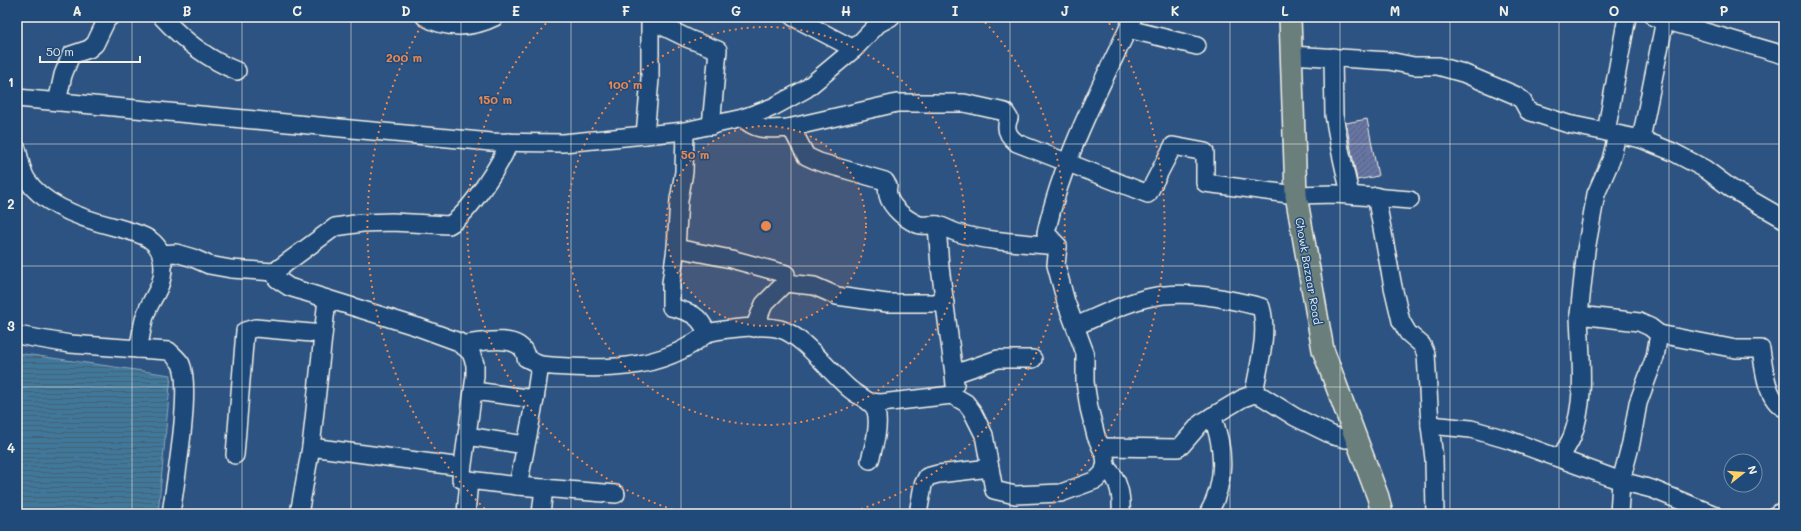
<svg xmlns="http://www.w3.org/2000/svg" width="1801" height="531" viewBox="0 0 1801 531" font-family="Mali,sans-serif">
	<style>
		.water { fill: url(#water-rules); stroke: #88a8ba }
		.building { fill: url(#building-hatch); stroke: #f4f1e8 }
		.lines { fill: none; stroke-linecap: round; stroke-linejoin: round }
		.minor-casing { stroke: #f4f1e8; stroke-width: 20 }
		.major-casing { stroke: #f4f1e8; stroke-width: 24 }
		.minor { stroke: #1f4a7a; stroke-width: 17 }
		.major { stroke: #6b7f7c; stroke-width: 21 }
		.grid { fill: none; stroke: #f4f1e8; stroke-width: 1; stroke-opacity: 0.55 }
		.ring { fill: none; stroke: #ec874e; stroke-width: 2; stroke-dasharray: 2 4 }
		.labels { text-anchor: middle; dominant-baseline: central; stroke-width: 3; stroke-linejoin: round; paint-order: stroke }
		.street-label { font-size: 11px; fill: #f4f1e8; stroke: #1f4a7a }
		.centre { fill: #ec874e; stroke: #1f4a7a; stroke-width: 2 }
		.ring-label { font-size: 12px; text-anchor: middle; font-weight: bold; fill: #ec874e; stroke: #1f4a7a; stroke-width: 3; stroke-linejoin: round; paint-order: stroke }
		.neatline { fill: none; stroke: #f4f1e8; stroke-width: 1.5 }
		.grid-label { font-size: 13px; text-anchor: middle; font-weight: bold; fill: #f4f1e8 }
	</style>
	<defs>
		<pattern id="water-rules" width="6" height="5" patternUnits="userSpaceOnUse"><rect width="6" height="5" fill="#40789c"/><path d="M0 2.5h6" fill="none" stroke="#446071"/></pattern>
		<pattern id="building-hatch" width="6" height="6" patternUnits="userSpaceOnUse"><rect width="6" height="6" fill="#6675a3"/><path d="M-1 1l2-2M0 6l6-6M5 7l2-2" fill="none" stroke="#596179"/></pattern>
	</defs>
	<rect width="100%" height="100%" fill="#2d5382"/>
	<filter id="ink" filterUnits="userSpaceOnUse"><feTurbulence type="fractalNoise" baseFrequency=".025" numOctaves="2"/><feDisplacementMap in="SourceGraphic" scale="8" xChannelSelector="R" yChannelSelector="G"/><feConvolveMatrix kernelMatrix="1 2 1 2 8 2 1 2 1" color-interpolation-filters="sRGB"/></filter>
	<g filter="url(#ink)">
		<!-- water -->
		<polygon class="water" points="17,353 171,375 158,514 17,514"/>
		<!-- building -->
		<polygon class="building" points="1367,119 1378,176 1357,180 1346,123"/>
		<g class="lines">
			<defs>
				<g id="minor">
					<path d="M162,17C184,41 207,59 237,71"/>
					<path d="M425,17C447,30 473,28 495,17"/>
					<polyline points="793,17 854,49"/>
					<polyline points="1133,17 1128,29 1197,46"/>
					<polyline points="1654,17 1784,55"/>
					<polyline points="650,20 689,39 718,50 711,126"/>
					<polyline points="1291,55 1389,61 1414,66 1438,66 1463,73 1515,95 1522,100 1528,111 1568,124 1641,139 1673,152 1705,169 1732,189 1784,219"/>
					<polyline points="1333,57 1334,115 1340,149 1350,194"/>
					<polyline points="17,98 491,142 563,143 685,131 743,118 773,107 806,89 854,49 878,24 891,17"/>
					<polyline points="57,102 63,75 71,55 89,49 95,44 107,19 110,17"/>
					<path d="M743,118C756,132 770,129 788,128L794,133L806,156L819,162L885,181L888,186C884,202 903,218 917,224C923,227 931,224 938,225C945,227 951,231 958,233C989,242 1025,243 1058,246"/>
					<path d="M788,128L897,103H964L1005,112L1009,118C1004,129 1008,136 1017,143L1148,194L1173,146L1205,152V183L1296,195L1335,194L1410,200"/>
					<path d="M685,131L684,172L679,200L676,248L671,283V307C689,312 699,314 707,333C724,329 763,324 780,329C803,335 831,374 851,390C859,397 873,401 876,411C880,426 874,446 870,460"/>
					<polyline points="1606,132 1627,17"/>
					<polyline points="645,135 650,79 650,17"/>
					<polyline points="1641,139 1665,20"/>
					<path d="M17,149C20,159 21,171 27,180C44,206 87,220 115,227C126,230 140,233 149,239C160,246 163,256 163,268C163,288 151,298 145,316C142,326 141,338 138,349L169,351C173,355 179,360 181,364C192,388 175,484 171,514"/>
					<polyline points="1376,196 1393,287 1401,321 1408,333 1422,345 1426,354 1430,425 1434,459 1435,514"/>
					<polyline points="937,225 940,267 954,374"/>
					<polyline points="676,248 731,259 786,274 785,283 814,286 837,296 887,303 945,303"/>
					<path d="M161,254L176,253L193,258L209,265L231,269L274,272L335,227L362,223L392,222L449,225C467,216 502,163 509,142"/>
					<polyline points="274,272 277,279 289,287 418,327 459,342 471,353 475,364 475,376 461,479 469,480"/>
					<polyline points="1579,315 1586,250 1596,194 1611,160 1617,135"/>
					<path d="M1076,326C1099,316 1122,304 1147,298C1184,289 1225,298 1261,307C1269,334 1258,367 1254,394"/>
					<polyline points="754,328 764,304 785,283"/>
					<polyline points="17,335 70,344 138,349"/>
					<path d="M461,345C479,342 524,332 526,358L540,365"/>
					<polyline points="955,385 954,374 998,359 1033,359"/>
					<polyline points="474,391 535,399"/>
					<path d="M869,402L881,403L952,395L966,403L972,411L984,435L994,490L1015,495L1061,493L1096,480L1103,473L1106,464L1105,456L1096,436L1089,408L1085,382V353L1066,302L1056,265L1058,246L1046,233C1062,161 1096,95 1128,29"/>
					<polyline points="1430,425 1471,429 1509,440 1621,481 1652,489 1713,514"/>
					<polyline points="467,436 525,445"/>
					<polyline points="311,447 327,299"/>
					<polyline points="1101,447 1178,448 1182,445 1201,423 1243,398 1254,394 1263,397 1295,417 1334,436 1346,439 1355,436"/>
					<polyline points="235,455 245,331 255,328 323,334"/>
					<path d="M1560,458C1564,451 1569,444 1572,437C1587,397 1580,356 1579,315L1639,322L1650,327L1659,334"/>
					<path d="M1105,467C1119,477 1122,497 1121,514"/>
					<polyline points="518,486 616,494"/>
					<polyline points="299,514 311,447 462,467"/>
					<path d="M466,514L469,480L518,486L535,399L540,365C597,370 661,373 707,333"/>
					<polyline points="541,514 544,488"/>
					<polyline points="918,514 923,485 927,477 938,474 990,468"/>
					<path d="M1208,514C1226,484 1225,448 1212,416"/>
					<path d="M1619,514L1621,481L1631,443L1638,403L1655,357L1659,334L1736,349H1761C1764,368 1766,399 1784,408"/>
					<polyline points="1777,514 1784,511"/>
				</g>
				<polyline id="major" points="1290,17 1296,195 1323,350 1378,497 1382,514"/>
			</defs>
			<!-- minor casing -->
			<use href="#minor" class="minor-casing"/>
			<!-- major casing -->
			<use href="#major" class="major-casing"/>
			<!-- minor -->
			<use href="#minor" class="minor"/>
			<!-- major -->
			<use href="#major" class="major"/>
		</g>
	</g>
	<!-- grid -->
	<path class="grid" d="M132,17V514M242,17V514M351,17V514M461,17V514M571,17V514M681,17V514M791,17V514M900,17V514M1010,17V514M1120,17V514M1230,17V514M1340,17V514M1450,17V514M1559,17V514M1669,17V514M17,144H1784M17,266H1784M17,387H1784"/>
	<!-- distance rings -->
	<circle cx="766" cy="226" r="100" fill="#ec874e" fill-opacity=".12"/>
	<g class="ring">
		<circle cx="766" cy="226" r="100"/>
		<circle cx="766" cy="226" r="199"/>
		<path d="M684 513A299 299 0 0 1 551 18M981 18A299 299 0 0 1 848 513"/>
		<path d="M489 513A399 399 0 0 1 426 18M1106 18A399 399 0 0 1 1043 513"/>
	</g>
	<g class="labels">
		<!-- street labels -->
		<g class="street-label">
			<text transform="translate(1309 271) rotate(80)">Chowk Bazaar Road</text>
		</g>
	</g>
	<circle cx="766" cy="226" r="6" class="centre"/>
	<g class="ring-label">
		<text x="404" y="62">200 m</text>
		<text x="625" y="89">100 m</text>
		<text x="495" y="104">150 m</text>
		<text x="695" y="159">50 m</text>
	</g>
	<!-- margin -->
	<rect width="1801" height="531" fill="none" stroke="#1f4a7a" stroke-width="44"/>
	<!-- north arrow -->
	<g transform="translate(1743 473) rotate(73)"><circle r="19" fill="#1f4a7a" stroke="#748da6"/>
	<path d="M0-3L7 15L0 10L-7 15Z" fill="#ffd166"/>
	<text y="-6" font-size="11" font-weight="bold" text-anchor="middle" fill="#f4f1e8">N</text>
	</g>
	<!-- scale -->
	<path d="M40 56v6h100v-6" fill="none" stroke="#f4f1e8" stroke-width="2"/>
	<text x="46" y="56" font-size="12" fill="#f4f1e8" stroke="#1f4a7a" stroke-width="3" paint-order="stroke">50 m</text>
	<rect x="22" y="22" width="1757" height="487" class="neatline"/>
	<g class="grid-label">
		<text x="77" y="16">A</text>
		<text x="187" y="16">B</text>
		<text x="297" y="16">C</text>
		<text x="406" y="16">D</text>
		<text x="516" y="16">E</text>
		<text x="626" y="16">F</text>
		<text x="736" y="16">G</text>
		<text x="846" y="16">H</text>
		<text x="955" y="16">I</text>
		<text x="1065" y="16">J</text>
		<text x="1175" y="16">K</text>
		<text x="1285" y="16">L</text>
		<text x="1395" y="16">M</text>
		<text x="1504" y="16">N</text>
		<text x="1614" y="16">O</text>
		<text x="1724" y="16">P</text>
		<text x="11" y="87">1</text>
		<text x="11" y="209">2</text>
		<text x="11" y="331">3</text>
		<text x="11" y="453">4</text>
	</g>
</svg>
